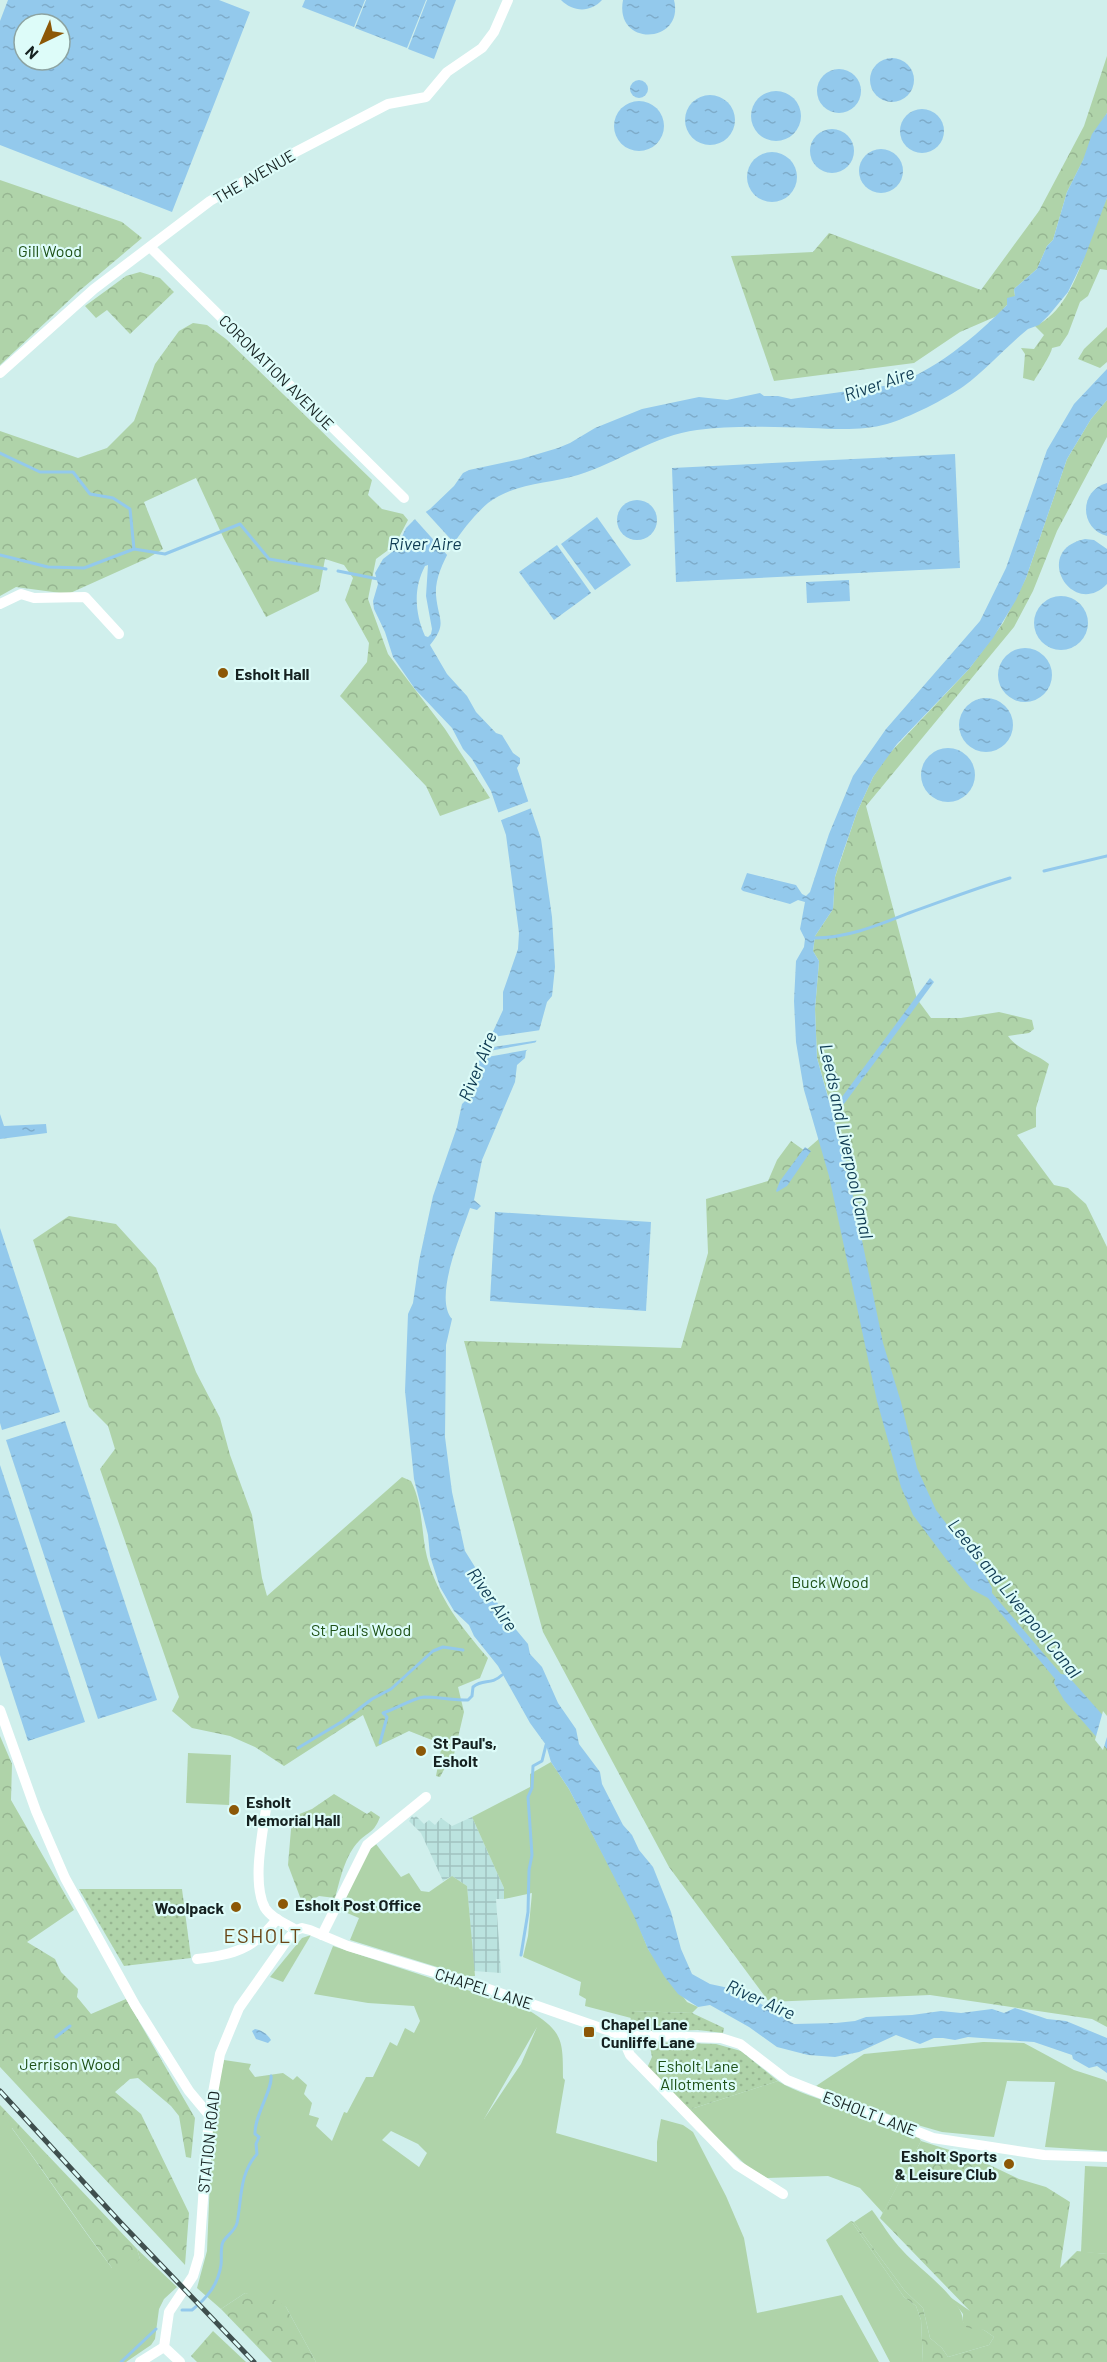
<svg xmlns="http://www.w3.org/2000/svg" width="1107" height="2362" viewBox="0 0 1107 2362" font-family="Barlow,sans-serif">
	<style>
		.industrial { fill: url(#industrial-grid) }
		.grass { fill: #afd3a9; fill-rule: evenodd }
		.forest { fill: url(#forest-crowns) }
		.garden { fill: url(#garden-dots) }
		.water { fill: url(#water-ripples); fill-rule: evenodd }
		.pier { fill: #d0efec }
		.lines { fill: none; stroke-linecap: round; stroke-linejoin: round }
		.stream { stroke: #93c9ec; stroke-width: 3 }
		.street { stroke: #fff; stroke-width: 10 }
		.rail-casing { stroke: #3f4f4e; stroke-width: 5 }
		.rail { stroke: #ddfcf9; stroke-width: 3; stroke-dasharray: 9; stroke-linecap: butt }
		.poi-dot { fill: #8c5807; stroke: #ddfcf9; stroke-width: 2 }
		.labels { text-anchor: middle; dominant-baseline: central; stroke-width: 4.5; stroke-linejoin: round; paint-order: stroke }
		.street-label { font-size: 16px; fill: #152120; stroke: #ddfcf9 }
		.park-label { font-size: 16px; fill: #1d5015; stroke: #ddfcf9 }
		.poi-label { font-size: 16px; font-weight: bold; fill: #152120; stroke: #ddfcf9; text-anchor: start }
		.water-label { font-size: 18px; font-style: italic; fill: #0f3b53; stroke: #ddfcf9 }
		.quarter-label { font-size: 20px; letter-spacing: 1.5px; fill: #6a4515; stroke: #ddfcf9 }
	</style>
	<defs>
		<pattern id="industrial-grid" width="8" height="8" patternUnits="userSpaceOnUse" patternTransform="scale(1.5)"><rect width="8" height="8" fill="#bbe3df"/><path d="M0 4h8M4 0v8" fill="none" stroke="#a0c2bf"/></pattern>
		<pattern id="forest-crowns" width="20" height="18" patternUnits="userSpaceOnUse" patternTransform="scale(1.5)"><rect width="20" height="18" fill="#afd3a9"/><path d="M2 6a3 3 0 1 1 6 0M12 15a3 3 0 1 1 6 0" fill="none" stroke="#96b591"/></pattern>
		<pattern id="garden-dots" width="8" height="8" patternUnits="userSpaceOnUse" patternTransform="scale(1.5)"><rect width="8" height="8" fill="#afd3a9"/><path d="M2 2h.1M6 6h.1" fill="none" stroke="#96b591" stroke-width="1.8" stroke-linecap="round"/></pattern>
		<pattern id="water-ripples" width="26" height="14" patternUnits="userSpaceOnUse" patternTransform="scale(1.5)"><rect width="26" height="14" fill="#93c9ec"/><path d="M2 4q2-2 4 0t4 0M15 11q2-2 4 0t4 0" fill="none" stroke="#7eacca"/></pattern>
	</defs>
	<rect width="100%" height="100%" fill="#d0efec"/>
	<!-- industrial -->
	<polygon class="industrial" points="412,1816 414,1818 416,1816 424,1824 429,1820 435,1825 441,1818 452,1826 472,1817 504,1888 504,1899 496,1899 501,1973 474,1971 467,1886 452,1876 443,1881 421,1833 409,1821"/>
	<!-- grass -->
	<g class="grass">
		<polygon points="188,1753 231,1755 229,1805 186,1803"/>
		<polygon points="551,1762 569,1789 635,1916 648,1949 687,2002 698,2007 692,2013 632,2011 631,2018 585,2006 586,1999 579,1995 581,1982 523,1957 528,1936 532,1893 504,1899 504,1888 472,1817 530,1787 530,1774"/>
		<polygon points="376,1844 401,1877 409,1873 421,1891 429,1892 452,1876 467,1886 475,1976 466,1976 350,1940 359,1918 340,1910 369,1850"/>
		<polygon points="311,1935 283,1982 270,1977 302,1938"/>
		<path d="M333,1946L528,2010C563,2031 563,2040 563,2078L565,2080L556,2133L657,2162V2142L661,2119L683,2125L693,2132L726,2196L744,2238L757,2313L842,2295L879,2362H316L286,2307L245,2293L221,2309L197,2288L207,2251L213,2108L224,2060L251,2064L249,2069L255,2077L283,2073L293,2080L297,2076L307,2085L304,2094L312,2103L309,2115L319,2118L316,2126L332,2141L344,2112L347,2113L366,2077H373L390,2042L397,2046L405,2028L414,2033L420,2021L414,2006L368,2003L314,1994ZM537,2027L521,2064L484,2119ZM391,2131L418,2144L427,2153L419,2167L382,2140Z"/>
		<polygon points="983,2042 1024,2043 1074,2070 1105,2080 1107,2082 1107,2151 1045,2147 1055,2082 1007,2081 994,2137 942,2132 914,2124 816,2086 864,2054"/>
		<path d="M778,2081C797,2093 819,2098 839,2106C866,2117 891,2129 919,2138L921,2141L883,2213L860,2188L828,2176L767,2178L748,2167L688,2110Z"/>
		<path d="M11,2127C46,2174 77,2222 112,2268L140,2259L137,2249L177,2287L164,2299L159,2309L155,2339L151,2345L126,2362H0V2128Z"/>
		<polygon points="1085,2166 1107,2167 1107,2254 1081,2252"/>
		<path d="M872,2210C882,2223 891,2239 903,2251C918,2268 964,2300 963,2322L984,2330L994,2337L989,2345L948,2357L942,2348L930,2338L923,2308L905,2291L854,2222Z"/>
		<polygon points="851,2221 904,2297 916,2306 921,2320 923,2362 890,2362 826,2240"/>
	</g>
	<!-- forest -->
	<g class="forest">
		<polygon points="1107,56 1107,113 1067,192 1053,240 1047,246 1037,269 1014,289 1015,296 997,316 960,332 914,363 774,381 731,256 813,252 829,233 981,290 1039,211 1084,126"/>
		<polygon points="0,180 122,222 142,238 78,292 0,365"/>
		<path d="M1107,198V270L1100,269L1088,296L1080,302L1068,334L1060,346L1052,348C1051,355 1038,374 1034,381L1023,378L1025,354L1021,348L1034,349L1044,335L1035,326C1078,307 1087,235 1107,198Z"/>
		<polygon points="140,272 160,278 174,292 130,334 107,310 96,318 85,306 126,276"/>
		<polygon points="193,323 207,325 226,339 372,480 368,495 382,509 403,514 408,520 395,545 376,559 368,599 388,654 445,729 490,798 440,816 426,786 340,696 367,662 369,643 345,600 353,578 344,565 325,559 319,591 266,617 224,539 196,478 144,502 163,549 148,558 68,594 16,587 0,596 0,431 78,458 107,448 134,421 155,364 179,331"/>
		<polygon points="1107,327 1107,362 1100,368 1078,359 1084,349"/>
		<path d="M1107,400V437L1057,531L1033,591L1014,627L866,806L917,999L931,1018H961L999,1012L1032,1020L1034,1029L1029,1033L1008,1036C1019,1051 1035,1053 1049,1064L1036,1108V1127L1017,1135L1054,1185L1068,1188L1086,1204L1107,1247V2027L1092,2019L930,1995L769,2002L669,1867L543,1632L464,1341L681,1348L708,1253L706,1199L768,1181L777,1160L791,1141L805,1151L836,1124L817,1058L815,1009L819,961L813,951L815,936L833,909L835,877L857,812L873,777L887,756L969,669L1003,623L1026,578L1067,459L1091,419Z"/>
		<path d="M69,1216L116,1224L156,1268L196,1372L220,1418L230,1455L252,1515L262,1578L267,1596L402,1477L411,1481C423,1504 421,1532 427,1557C438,1597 461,1627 488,1658L480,1678L458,1687L464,1712L451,1767L447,1764L440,1777L436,1776L442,1744L409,1731L376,1747L363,1715L284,1766L255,1747L230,1736L192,1728L172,1711L179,1697L100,1469L115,1449L108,1426L89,1407L33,1240Z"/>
		<polygon points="0,1736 12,1764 11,1800 74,1910 27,1942 55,1959 61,1972 78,1989 77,1997 91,2014 126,1999 195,2118 191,2158 186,2157 179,2116 171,2106 138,2078 130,2079 115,2092 141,2114 189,2213 185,2265 0,2067"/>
		<path d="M334,1794L367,1814L371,1811L380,1817C374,1833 369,1831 359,1841C345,1855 340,1880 335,1898L319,1896L303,1905L288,1865L292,1817L312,1809Z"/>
		<path d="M0,2105L137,2249L140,2259C131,2268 125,2271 112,2268C78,2222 46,2174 12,2128H0Z"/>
		<polygon points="921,2141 975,2158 1019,2179 1046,2187 1070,2202 1060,2268 1077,2251 1107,2254 1107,2362 923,2362 921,2320 916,2306 904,2297 851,2221 854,2222 905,2291 923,2308 930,2338 942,2348 948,2357 989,2345 994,2337 984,2330 967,2328 963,2322 963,2314 950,2297 970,2311 880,2218"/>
		<polygon points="245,2293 271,2297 286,2307 316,2362 272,2362 221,2309"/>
		<polygon points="213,2331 246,2362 197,2362 191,2356"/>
	</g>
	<!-- garden -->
	<g class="garden">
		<polygon points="79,1889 182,1889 191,1958 124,1966"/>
		<polygon points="631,2011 692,2013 724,2028 723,2033 698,2030 630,2032"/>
		<polygon points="649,2042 716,2044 741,2051 778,2081 688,2110 647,2068 652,2057"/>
	</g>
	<!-- water -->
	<g class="water">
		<path d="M8,0H219L250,12L172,212L0,145V21ZM24,24H60V60H24Z"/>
		<polygon points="305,0 365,0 354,27 302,7"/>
		<polygon points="366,0 426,0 407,48 355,28"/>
		<polygon points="427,0 456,0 434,59 408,49"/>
		<path d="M561,0H602C590,13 573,12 561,0Z"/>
		<path d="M623,0H674C685,44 614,48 623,0Z"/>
		<circle cx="892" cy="80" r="22"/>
		<circle cx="839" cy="91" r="22"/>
		<circle cx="639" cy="89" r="9"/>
		<circle cx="776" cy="116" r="25"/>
		<circle cx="710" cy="120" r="25"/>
		<circle cx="639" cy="126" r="25"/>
		<circle cx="922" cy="131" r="22"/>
		<path d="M1107,113V198L1084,259L1068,292L1049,315L1039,325L1028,329C1007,346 985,371 964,386C946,399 908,418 887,424C863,431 835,429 810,428C774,427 732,425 697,430C655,435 618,463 578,475C549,484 513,483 488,503C466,522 434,565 436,595C438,620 448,623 430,645L447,674L467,696L476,712L496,733L502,735L513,753L520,758V763L517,768L541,839L552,917L555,967L552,996L547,1002L536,1042L526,1051L525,1058L517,1065L515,1082L482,1160L474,1200L481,1206L477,1210L470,1208C462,1233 433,1297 452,1319L446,1345L445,1437L452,1492L465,1551L508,1620L528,1644L530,1654L542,1667L558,1703L576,1729L579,1744L600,1772L602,1784L623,1825L632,1835L639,1850L653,1867L671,1912L681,1949L692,1974L710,1984L738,1990L794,2024L836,2023L855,2021L866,2017L912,2015L941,2011L961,2013L992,2009L1004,2013L1015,2008L1047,2019L1066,2021L1107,2038V2073L1097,2066L1089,2068L1073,2059L1072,2055L1034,2042L968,2037L955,2040L943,2038H934L920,2044L896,2035L859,2052L835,2057L808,2055L777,2047L749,2027L710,2005L698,2007L678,1994L664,1976L648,1949L634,1916L569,1789L551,1762L546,1745L530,1723L498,1666L474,1636L469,1625L454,1611L440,1587L430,1556L428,1535L414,1479L405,1391L408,1314L413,1303L419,1261L433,1196L457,1127L462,1104L467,1099L471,1079L503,1010V992L518,949L519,933L506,835L491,791L472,759L463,749L452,728L415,689L393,657L385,632L374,609L373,601L378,584L375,573L383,559L396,549L406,528L414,520L430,509L454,486L463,473L469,470L521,459L558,448L570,443L595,428L642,409L699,397L727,400L760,393L764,396H778L791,399L891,385C930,375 979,334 1007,305V298L1015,296L1014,289L1037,269L1047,246L1053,240L1067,192L1083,160L1092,134ZM428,565L426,596L432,629L431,634L428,637L425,636C415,613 413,589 425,566Z"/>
		<circle cx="832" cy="151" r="22"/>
		<circle cx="881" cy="171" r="22"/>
		<circle cx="772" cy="177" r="25"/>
		<polygon points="1107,369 1107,400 1091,419 1067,459 1026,578 1016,600 993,638 969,669 897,744 873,777 857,812 841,858 835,877 833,909 815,936 813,951 819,961 815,1009 817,1058 846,1162 883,1343 901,1402 917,1468 936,1510 985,1575 992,1588 992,1593 1061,1674 1067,1675 1107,1720 1107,1749 1064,1700 1054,1683 1055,1679 988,1598 971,1589 946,1559 913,1515 901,1487 877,1401 829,1176 804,1090 796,1042 794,1001 796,961 804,947 805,939 800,929 805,902 798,900 790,904 743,891 741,889 747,873 796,885 802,894 806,896 810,892 829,834 853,776 886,729 980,621 1006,568 1047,450 1074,404"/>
		<polygon points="955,454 960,568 676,582 672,468"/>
		<path d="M1107,483V536C1079,529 1079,490 1107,483Z"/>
		<circle cx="637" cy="520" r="20"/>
		<polygon points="597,517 631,565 595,590 561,544"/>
		<path d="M1085,539L1094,540L1107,549V584C1072,620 1031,550 1085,539Z"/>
		<polygon points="557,545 591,593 554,620 519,572"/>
		<polygon points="849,580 850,601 807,603 806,582"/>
		<circle cx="1061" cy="623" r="27"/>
		<circle cx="1025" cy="675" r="27"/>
		<circle cx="986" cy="725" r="27"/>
		<circle cx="948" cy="775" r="27"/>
		<polygon points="930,978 934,982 841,1108 836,1105"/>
		<polygon points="0,1114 4,1126 46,1124 47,1133 0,1139"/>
		<polygon points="805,1147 811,1151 787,1186 777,1192 776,1191 780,1181"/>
		<polygon points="495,1212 651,1222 646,1311 490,1301"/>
		<polygon points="0,1228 60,1412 2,1430 0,1423"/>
		<polygon points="65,1421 157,1700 98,1719 6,1440"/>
		<polygon points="0,1465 85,1722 28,1741 0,1655"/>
		<path d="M255,2029C262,2030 267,2034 271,2040L268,2043L256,2039L252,2031Z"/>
	</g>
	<!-- pier -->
	<g class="pier">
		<polygon points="424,510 456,545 448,556 413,517"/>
		<polygon points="532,800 534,807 499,821 497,813"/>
		<polygon points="541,1030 540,1040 480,1049 485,1038"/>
		<polygon points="538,1042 532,1049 476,1059 478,1053"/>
		<polygon points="1103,1711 1107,1716 1107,1737 1103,1750 1095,1740"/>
	</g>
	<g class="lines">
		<!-- stream -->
		<g class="stream">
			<polyline points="0,453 40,472 73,472 90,494 113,498 130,509 134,549"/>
			<polyline points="0,555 48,567 84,568 134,549 165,554 240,524 269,559 326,569"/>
			<polyline points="338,571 378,579"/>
			<polyline points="1044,871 1107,856"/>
			<path d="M811,938C845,939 879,925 909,913C943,901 976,888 1010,878"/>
			<path d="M380,1743L387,1717L383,1713C394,1710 413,1698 424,1697C436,1697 454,1700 468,1700L472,1696L473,1687C484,1678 490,1686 502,1675"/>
			<polyline points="298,1748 343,1721 372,1699 391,1689 433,1651 443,1647 463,1650"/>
			<polyline points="521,1955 528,1912 529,1870 532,1855 528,1797 532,1788 533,1766 542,1761 546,1745"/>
			<polyline points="56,2037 70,2026"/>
			<path d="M182,2310H192C207,2298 218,2285 221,2265C222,2258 220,2248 223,2242C227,2235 235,2231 237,2223C242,2198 239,2174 257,2154L256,2144L259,2137L255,2134C254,2116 273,2089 271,2076"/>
			<polyline points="121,2362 156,2329"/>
		</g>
		<!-- street -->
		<g class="street">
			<polyline points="150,247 404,498"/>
			<polyline points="0,373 94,289 210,201 286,157 388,104 426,97 447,72 482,48 494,32 508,0"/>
			<polyline points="0,604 21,594 34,598 85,597 119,634"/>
			<polyline points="0,1710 36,1811 65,1878 135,2005 189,2091 209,2115"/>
			<path d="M266,1809C262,1836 252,1884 265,1908C271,1918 286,1924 296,1930L302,1928L310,1930L348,1946L480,1986L621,2035L721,2038L740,2044L787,2080L933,2138L1044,2155L1107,2157"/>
			<polyline points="322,1935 367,1845 426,1797"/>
			<path d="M197,1959C233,1955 254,1949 277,1919"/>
			<polyline points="621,2035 630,2055 737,2165 783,2194"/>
			<polyline points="140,2362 164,2347"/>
			<polyline points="180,2362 164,2347 169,2312 193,2276 199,2256 209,2115 220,2054 239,2008 287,1940 296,1930"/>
		</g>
		<defs>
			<polyline id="rail" points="0,2091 121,2223 254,2362"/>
		</defs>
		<!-- rail casing -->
		<use href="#rail" class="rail-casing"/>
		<!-- rail -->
		<use href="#rail" class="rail"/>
	</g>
	<!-- markers -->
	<g class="poi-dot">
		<circle cx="223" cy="673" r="6"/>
		<circle cx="421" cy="1751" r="6"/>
		<circle cx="234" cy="1810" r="6"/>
		<circle cx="283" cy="1904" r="6"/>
		<circle cx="236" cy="1907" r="6"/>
		<rect x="583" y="2026" width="12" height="12" rx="3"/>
		<circle cx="1009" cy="2164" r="6"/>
	</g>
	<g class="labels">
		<!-- street labels -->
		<g class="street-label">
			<text transform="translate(254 176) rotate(-30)">THE AVENUE</text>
			<text transform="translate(277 372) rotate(45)">CORONATION AVENUE</text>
			<text transform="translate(484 1988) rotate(18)">CHAPEL LANE</text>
			<text transform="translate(870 2113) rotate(21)">ESHOLT LANE</text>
			<text transform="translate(208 2142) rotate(-84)">STATION ROAD</text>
		</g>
		<!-- park labels -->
		<g class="park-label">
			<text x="50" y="250">Gill Wood</text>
			<text x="830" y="1581">Buck Wood</text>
			<text x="361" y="1629">St Paul's Wood</text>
			<text x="70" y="2063">Jerrison Wood</text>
			<text x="698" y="2065">Esholt Lane<tspan x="698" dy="18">Allotments</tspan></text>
		</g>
		<!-- poi labels -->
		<g class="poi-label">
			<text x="235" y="673">Esholt Hall</text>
			<text x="433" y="1742">St Paul's,<tspan x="433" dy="18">Esholt</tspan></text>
			<text x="246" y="1801">Esholt<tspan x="246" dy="18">Memorial Hall</tspan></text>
			<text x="295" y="1904">Esholt Post Office</text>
			<text x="224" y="1907" text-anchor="end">Woolpack</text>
			<text x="601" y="2023">Chapel Lane<tspan x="601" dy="18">Cunliffe Lane</tspan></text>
			<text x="997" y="2155" text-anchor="end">Esholt Sports<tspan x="997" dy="18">&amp; Leisure Club</tspan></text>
		</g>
		<!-- water labels -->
		<g class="water-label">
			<text transform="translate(879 383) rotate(-19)">River Aire</text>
			<text x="425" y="543">River Aire</text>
			<text transform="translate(477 1066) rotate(-68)">River Aire</text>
			<text transform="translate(847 1141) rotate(78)">Leeds and Liverpool Canal</text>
			<text transform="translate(1015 1598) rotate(51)">Leeds and Liverpool Canal</text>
			<text transform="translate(493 1599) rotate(55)">River Aire</text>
			<text transform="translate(761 1999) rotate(24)">River Aire</text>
		</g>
		<!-- quarter labels -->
		<g class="quarter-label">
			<text x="263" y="1935">ESHOLT</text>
		</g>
	</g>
	<!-- north arrow -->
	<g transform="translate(42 42) rotate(224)"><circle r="28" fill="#ddfcf9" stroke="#8da4a2" stroke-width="1.5"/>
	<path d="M0-4.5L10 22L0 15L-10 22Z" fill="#8c5807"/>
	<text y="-9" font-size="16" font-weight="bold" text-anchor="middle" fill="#152120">N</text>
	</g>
</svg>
